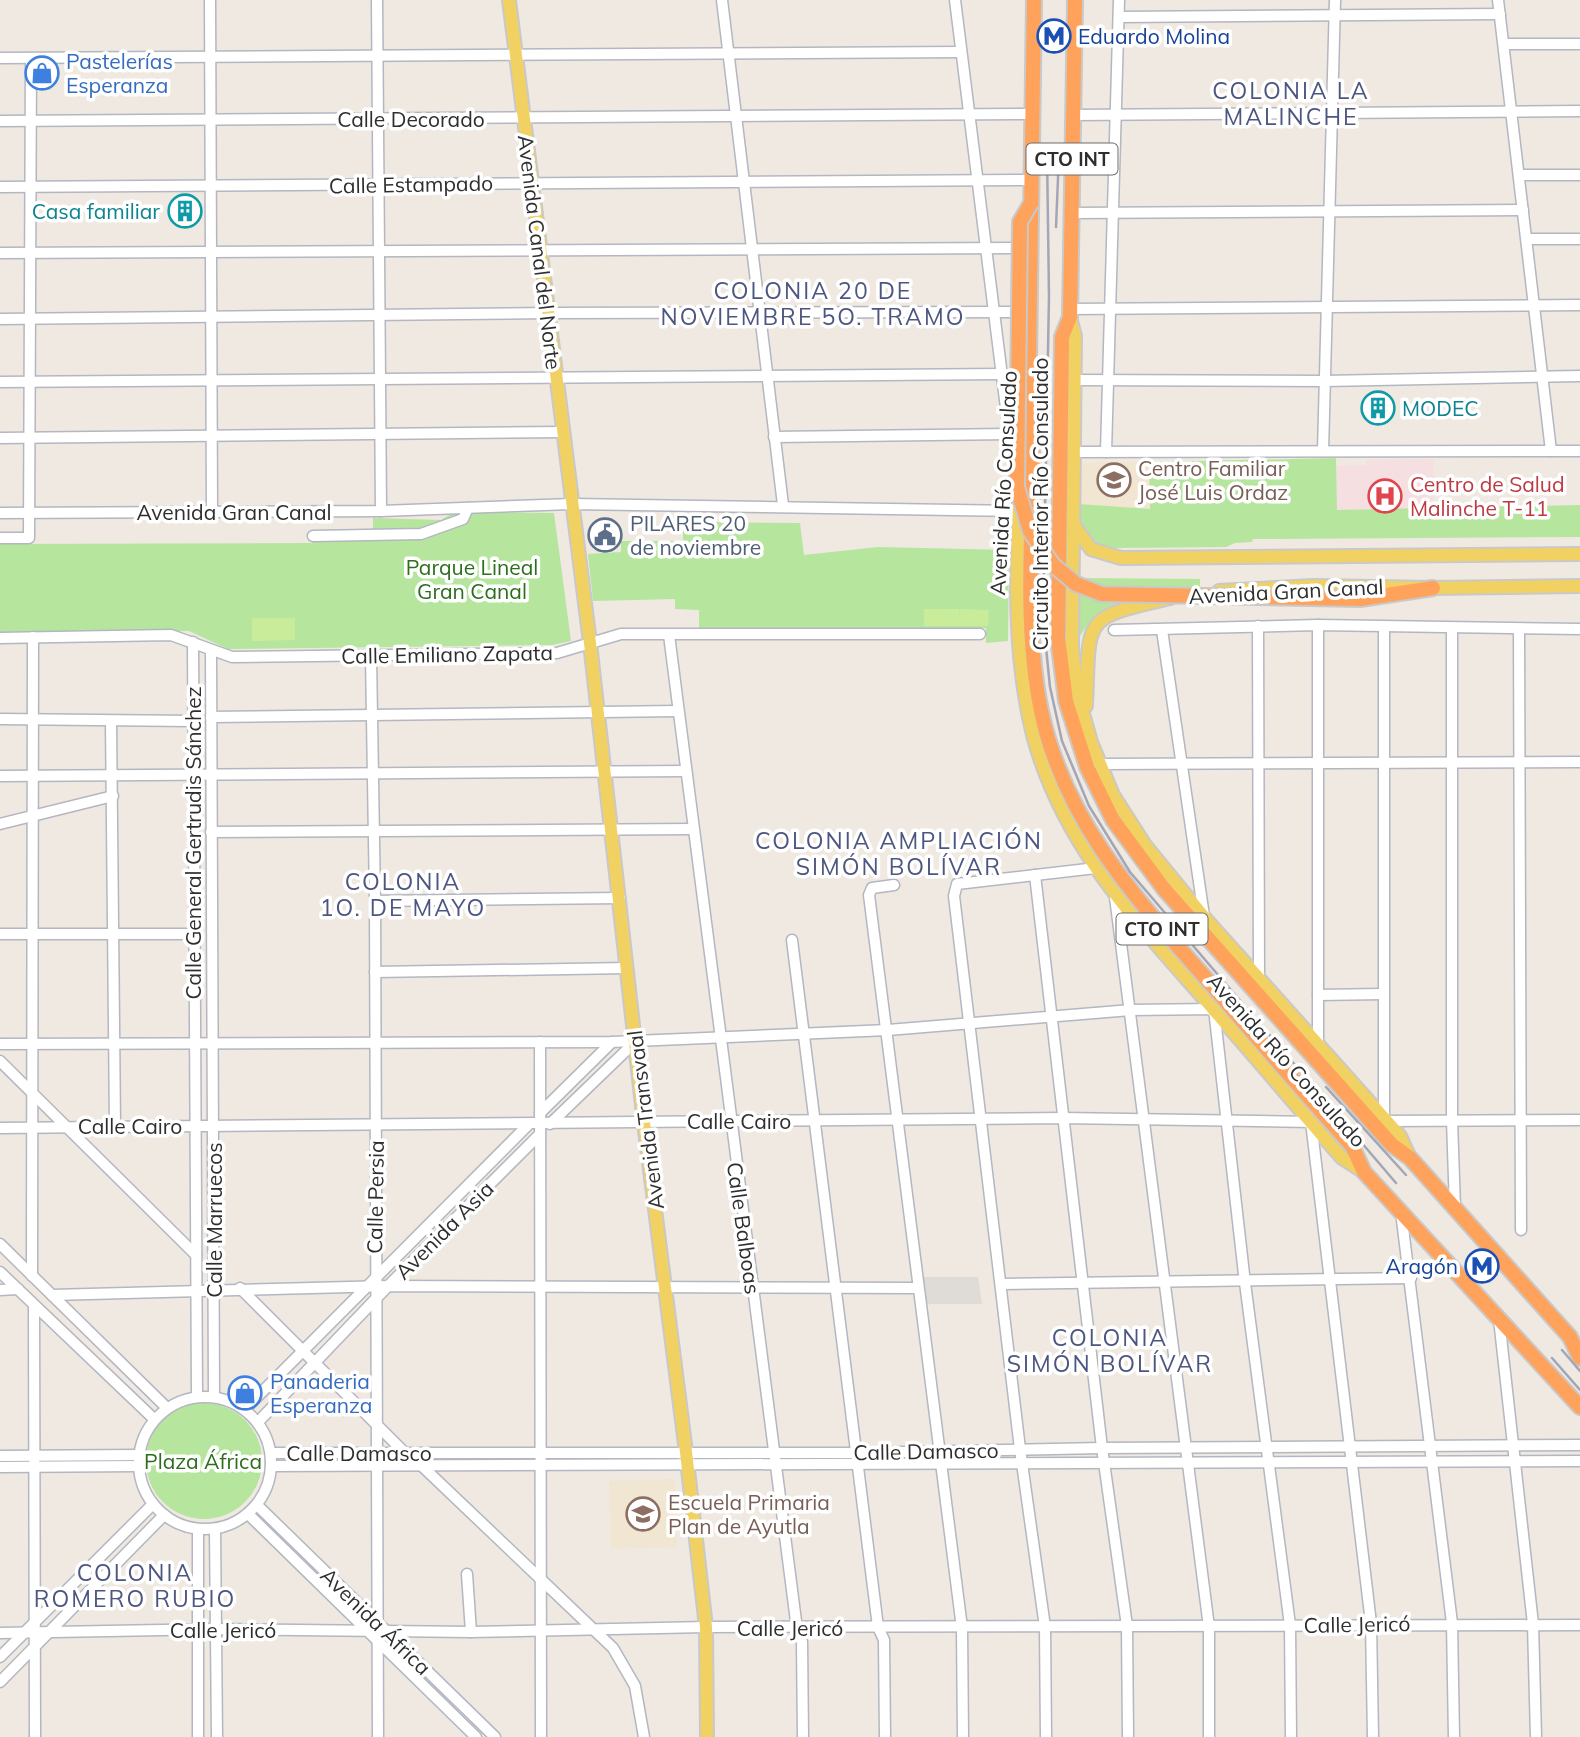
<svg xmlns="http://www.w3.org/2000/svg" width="1580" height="1737" viewBox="0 0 1580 1737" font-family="Mulish,sans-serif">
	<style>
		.education { fill: #f0e6d1 }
		.medical { fill: #f5dfe0 }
		.green { fill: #b6e59e }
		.pitch { fill: #c9ec9a }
		.plaza { fill: #dfdcd8 }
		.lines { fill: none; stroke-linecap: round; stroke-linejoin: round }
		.minor-casing { stroke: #b4b7c1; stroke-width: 13 }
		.major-casing { stroke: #c9c9c9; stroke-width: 16 }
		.highway-casing { stroke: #c9c9c9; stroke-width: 18 }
		.minor { stroke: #fff; stroke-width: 10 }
		.major { stroke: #f2d163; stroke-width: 12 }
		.highway { stroke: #ffa35c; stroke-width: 14 }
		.rail { stroke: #a3a6b8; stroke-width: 2.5 }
		.highway-bridge-casing { stroke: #c9c9c9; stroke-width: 18; stroke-linecap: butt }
		.highway-bridge { stroke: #ffa35c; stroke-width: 14 }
		.labels { text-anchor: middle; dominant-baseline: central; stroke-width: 7; stroke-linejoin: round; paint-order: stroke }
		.shield { fill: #fff; stroke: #6d6d6d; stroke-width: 2 }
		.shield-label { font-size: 19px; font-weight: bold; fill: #2e2e2e }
		.transit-label { font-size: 21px; fill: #164399; stroke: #fff; text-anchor: start }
		.shop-label { font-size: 21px; fill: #366cbe; stroke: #fff; text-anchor: start }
		.street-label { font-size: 21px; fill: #2e2e2e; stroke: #fff }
		.culture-label { font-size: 21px; fill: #0d838f; stroke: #fff; text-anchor: end }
		.education-label { font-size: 21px; fill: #785e54; stroke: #fff; text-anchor: start }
		.health-label { font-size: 21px; fill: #be3a42; stroke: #fff; text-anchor: start }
		.service-label { font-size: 21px; fill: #4e5e75; stroke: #fff; text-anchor: start }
		.park-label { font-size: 21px; fill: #2c6e1b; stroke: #fff }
		.neighbourhood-label { font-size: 23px; letter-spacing: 2px; fill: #4d5680; stroke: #fff }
	</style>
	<rect width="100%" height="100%" fill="#efe9e1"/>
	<!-- education -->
	<g class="education">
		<polygon points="1149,462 1151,509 1085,509 1079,503 1078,463"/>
		<polygon points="675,1479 677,1547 611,1549 609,1481"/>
	</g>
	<!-- medical -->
	<polygon class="medical" points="1433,459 1434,509 1337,510 1336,466 1366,465 1366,460"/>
	<!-- green -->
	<g class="green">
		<polygon points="1336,458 1337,510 1580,505 1580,537 1253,539 1252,542 1235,543 1226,547 1117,548 1081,542 1079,504 1150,509 1149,462"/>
		<polygon points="454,512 554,513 571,641 552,645 228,649 189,631 0,634 0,544 312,543 313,531 373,529 373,518 441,520"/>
		<polygon points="683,522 800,523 804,555 878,547 1009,550 1008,641 986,643 986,628 699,630 699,610 675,609 675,599 593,601 588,554 621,552 621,541 683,541"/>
		<polygon points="1077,578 1200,579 1200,587 1107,608 1090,621 1078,639"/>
		<circle cx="204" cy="1461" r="58"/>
	</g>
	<!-- pitch -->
	<g class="pitch">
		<polygon points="924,609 959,609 959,617 960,609 989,610 988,626 924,626"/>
		<polygon points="252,618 295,618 295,640 252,641"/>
	</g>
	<!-- plaza -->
	<polygon class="plaza" points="922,1277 978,1277 982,1304 925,1304"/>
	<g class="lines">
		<defs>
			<g id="minor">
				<polyline points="210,0 212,513"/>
				<polyline points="377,0 381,511"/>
				<polyline points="722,0 783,505"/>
				<polyline points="955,0 1012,456"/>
				<polyline points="1498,0 1551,451"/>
				<polyline points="1119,17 1500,14"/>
				<polyline points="1504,44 1580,44"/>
				<polyline points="0,58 961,52"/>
				<polyline points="1073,115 1580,111"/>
				<polyline points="0,121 1033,114"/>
				<polyline points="1520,175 1580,175"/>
				<polyline points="0,187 1032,180"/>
				<polyline points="1072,213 1523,210"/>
				<polyline points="1527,239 1580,239"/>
				<polyline points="0,253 1015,248"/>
				<polyline points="1070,309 1580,305"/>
				<polyline points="0,319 548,313 1015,312"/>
				<polyline points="1074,380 1325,381 1580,376"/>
				<polyline points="0,382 1002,374"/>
				<polyline points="774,437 1009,434"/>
				<polyline points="0,438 563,432"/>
				<polyline points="1323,451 1335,0"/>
				<polyline points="1073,452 1580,451"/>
				<polyline points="1106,452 1119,0"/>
				<polyline points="0,513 381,511 572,504 1019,511 1018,505"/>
				<polyline points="313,536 421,534 463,519 468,508"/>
				<polyline points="0,538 29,538 31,58"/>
				<polyline points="1258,626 1259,979"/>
				<polyline points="1384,628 1384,1119"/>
				<polyline points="1519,629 1521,1230"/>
				<polyline points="1114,630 1318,625 1580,629"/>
				<polyline points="1162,630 1204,916"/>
				<polyline points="1452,630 1452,1120 1455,1208"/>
				<polyline points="669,635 797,1629 802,1642 803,1737"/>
				<polyline points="0,638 171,635 232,657 557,653 621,634 980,634"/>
				<polyline points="193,642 197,1396"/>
				<polyline points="211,652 214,1396"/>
				<polyline points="371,656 375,901 378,1737"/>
				<polyline points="211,717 678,711"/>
				<polyline points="0,719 192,721"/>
				<polyline points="111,721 115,1126"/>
				<polyline points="1099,764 1580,762"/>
				<polyline points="0,776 686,771"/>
				<polyline points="0,824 113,796"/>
				<polyline points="211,832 693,829"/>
				<polyline points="1035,875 1102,1448 1127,1626 1128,1737"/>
				<polyline points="894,885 872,888 869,895 962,1628 963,1737"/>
				<polyline points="1115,897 1209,1627 1209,1737"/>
				<polyline points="375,901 620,898"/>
				<polyline points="0,934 193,934"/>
				<polyline points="792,940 878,1627 884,1640 885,1737"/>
				<polyline points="375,972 627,968"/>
				<polyline points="1318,995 1383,994"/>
				<polyline points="540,1042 541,1737"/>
				<polyline points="0,1044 612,1042 888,1030 1131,1010 1214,1009 1245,1283 1290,1625 1291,1737"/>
				<polyline points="1318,1044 1318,625"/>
				<polyline points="0,1061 196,1255"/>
				<polyline points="540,1113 612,1042"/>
				<polyline points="1386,1121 1580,1120"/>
				<polyline points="550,1124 635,1042"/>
				<polyline points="0,1128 1063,1118 1311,1122 1371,1623 1373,1737"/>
				<polyline points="1401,1212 1452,1623 1454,1737"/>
				<polyline points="0,1244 167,1408"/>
				<polyline points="0,1272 154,1419"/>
				<polyline points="32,1276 33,637"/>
				<polyline points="1001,1284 1411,1278"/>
				<polyline points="240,1288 404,1452"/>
				<polyline points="0,1290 18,1289"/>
				<polyline points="52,1295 388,1286 918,1288"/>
				<polyline points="34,1306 35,1737"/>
				<polyline points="1499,1319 1533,1624 1536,1737"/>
				<circle cx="205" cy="1463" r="66"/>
				<polyline points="245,1409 529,1124"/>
				<polyline points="258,1422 388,1286 539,1135"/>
				<polyline points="271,1453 856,1453 1102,1448 1580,1445"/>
				<polyline points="0,1456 139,1455"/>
				<polyline points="272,1466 1580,1461"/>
				<polyline points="0,1467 139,1466"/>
				<polyline points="423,1467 613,1648 635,1686 644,1737"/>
				<polyline points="257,1505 495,1737"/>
				<polyline points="248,1514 476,1737"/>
				<polyline points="198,1529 198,1737"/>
				<polyline points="215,1529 217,1737"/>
				<polyline points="467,1574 471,1632"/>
				<polyline points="0,1633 216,1629 471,1632 706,1627 1580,1625"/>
				<polyline points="0,1657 153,1504"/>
				<polyline points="0,1682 164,1515"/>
				<polyline points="1046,1737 1045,1627 1020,1449 954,896 957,884 1096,868"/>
			</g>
			<g id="major">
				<polyline points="509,0 590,643 644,1123 686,1452 706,1627 707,1737"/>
				<polyline points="1070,317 1075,336 1072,647 1078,696 1091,742 1113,795 1145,845 1204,917 1400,1136 1410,1158"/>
				<path d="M1019,503C1016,581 1014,659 1033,735C1063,848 1140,925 1214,1010C1257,1059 1299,1109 1342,1158L1364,1172"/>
				<polyline points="1073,524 1091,549 1121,558 1580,554"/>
				<polyline points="1219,591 1314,586 1433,588 1580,586"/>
				<path d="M1086,706C1090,616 1080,619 1170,598"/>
			</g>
			<g id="highway">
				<path d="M1034,0L1028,435L1033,457C1032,541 1024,628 1041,711C1064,821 1138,901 1209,982C1256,1037 1304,1092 1352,1146L1364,1172L1580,1407"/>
				<polyline points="1075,0 1070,317 1062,337 1058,638 1066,701 1087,767 1113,820 1164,889 1392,1145 1410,1158 1570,1337 1580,1358"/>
				<polyline points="1360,599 1433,588"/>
			</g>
		</defs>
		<!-- minor casing -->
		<use href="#minor" class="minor-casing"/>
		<!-- major casing -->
		<use href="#major" class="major-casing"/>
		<!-- highway casing -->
		<use href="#highway" class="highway-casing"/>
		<!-- minor -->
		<use href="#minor" class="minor"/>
		<!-- major -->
		<use href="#major" class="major"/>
		<!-- highway -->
		<use href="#highway" class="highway"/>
		<!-- rail -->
		<g class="rail">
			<polyline points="1047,153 1049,296 1043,618 1050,687 1062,741 1089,806 1130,872 1396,1183"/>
			<polyline points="1056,227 1059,154"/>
			<polyline points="1326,1087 1406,1175"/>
			<polyline points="1562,1350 1580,1371"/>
			<polyline points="1552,1358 1580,1390"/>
		</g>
		<defs>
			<polyline id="highway-bridge" points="1031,203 1020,222 1017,487 1030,531 1053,565 1076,584 1102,594 1360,599"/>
		</defs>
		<!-- highway-bridge casing -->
		<use href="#highway-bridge" class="highway-bridge-casing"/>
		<!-- highway-bridge -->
		<use href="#highway-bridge" class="highway-bridge"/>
	</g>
	<!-- icons -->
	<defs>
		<symbol id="metro-ring" viewBox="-11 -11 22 22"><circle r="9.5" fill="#fff" stroke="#1a4fb4" stroke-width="1.5"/><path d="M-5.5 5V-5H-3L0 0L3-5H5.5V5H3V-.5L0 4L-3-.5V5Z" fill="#1a4fb4"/></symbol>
		<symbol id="shop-ring" viewBox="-11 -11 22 22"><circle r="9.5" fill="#fff" stroke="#3f7fe0" stroke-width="1.5"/><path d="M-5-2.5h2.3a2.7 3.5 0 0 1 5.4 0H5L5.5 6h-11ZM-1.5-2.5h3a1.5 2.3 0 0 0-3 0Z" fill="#3f7fe0"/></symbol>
		<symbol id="building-ring" viewBox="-11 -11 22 22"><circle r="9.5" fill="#fff" stroke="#0f9aa8" stroke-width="1.5"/><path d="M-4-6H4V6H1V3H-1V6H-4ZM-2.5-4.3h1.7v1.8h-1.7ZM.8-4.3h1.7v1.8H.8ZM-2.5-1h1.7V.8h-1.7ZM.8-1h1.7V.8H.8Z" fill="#0f9aa8"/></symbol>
		<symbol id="school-ring" viewBox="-11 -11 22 22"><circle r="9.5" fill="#fff" stroke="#8d6e63" stroke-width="1.5"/><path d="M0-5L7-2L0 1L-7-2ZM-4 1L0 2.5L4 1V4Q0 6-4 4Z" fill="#8d6e63"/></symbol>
		<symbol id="hospital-ring" viewBox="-11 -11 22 22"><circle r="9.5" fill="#fff" stroke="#e0444e" stroke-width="1.5"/><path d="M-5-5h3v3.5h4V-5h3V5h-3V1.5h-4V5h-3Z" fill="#e0444e"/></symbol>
		<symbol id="civic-ring" viewBox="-11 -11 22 22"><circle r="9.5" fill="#fff" stroke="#5c6f8a" stroke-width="1.5"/><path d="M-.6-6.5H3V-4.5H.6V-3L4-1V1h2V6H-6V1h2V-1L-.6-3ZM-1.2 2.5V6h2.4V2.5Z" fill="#5c6f8a"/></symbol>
	</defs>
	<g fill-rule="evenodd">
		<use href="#metro-ring" x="1035" y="17" width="38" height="38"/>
		<use href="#shop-ring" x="23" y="54" width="38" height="38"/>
		<use href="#building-ring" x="166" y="192" width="38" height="38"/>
		<use href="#building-ring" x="1359" y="389" width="38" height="38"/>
		<use href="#school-ring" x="1095" y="461" width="38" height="38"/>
		<use href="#hospital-ring" x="1366" y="477" width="38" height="38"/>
		<use href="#civic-ring" x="586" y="516" width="38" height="38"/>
		<use href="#metro-ring" x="1463" y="1247" width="38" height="38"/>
		<use href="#shop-ring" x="226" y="1374" width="38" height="38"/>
		<use href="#school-ring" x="624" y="1495" width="38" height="38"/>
	</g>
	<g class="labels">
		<!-- shield labels -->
		<g class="shield">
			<rect x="1026.5" y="143.5" width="91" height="31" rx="5"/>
			<rect x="1116.5" y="913.5" width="91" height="31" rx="5"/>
		</g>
		<g class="shield-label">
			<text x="1072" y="159">CTO INT</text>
			<text x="1162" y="929">CTO INT</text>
		</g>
		<!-- transit labels -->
		<g class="transit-label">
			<text x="1078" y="36">Eduardo Molina</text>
			<text x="1458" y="1266" text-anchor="end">Aragón</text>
		</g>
		<!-- shop labels -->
		<g class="shop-label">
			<text x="66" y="61">Pastelerías<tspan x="66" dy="24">Esperanza</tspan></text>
			<text x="270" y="1381">Panaderia<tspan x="270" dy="24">Esperanza</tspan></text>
		</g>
		<!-- street labels -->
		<g class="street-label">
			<text x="411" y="119">Calle Decorado</text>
			<text transform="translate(411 184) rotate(-1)">Calle Estampado</text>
			<text transform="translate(540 252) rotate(83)">Avenida Canal del Norte</text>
			<text transform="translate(1003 483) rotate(-87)">Avenida Río Consulado</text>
			<text transform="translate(1040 504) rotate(-90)">Circuito Interior Río Consulado</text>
			<text x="234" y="512">Avenida Gran Canal</text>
			<text transform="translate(1286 591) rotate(-3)">Avenida Gran Canal</text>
			<text transform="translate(447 654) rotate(-1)">Calle Emiliano Zapata</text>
			<text transform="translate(193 843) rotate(-90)">Calle General Gertrudis Sánchez</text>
			<text transform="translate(1287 1060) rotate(48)">Avenida Río Consulado</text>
			<text transform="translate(645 1120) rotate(-97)">Avenida Transvaal</text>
			<text x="739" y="1121">Calle Cairo</text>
			<text x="130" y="1126">Calle Cairo</text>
			<text transform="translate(375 1197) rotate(-89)">Calle Persia</text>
			<text transform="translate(214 1220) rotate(-90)">Calle Marruecos</text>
			<text transform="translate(744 1228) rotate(82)">Calle Balboas</text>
			<text transform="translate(444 1230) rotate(-45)">Avenida Asia</text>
			<text transform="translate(926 1451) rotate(-1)">Calle Damasco</text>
			<text x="359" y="1453">Calle Damasco</text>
			<text transform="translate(376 1621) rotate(44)">Avenida África</text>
			<text transform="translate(1357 1624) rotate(-1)">Calle Jericó</text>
			<text x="790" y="1628">Calle Jericó</text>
			<text x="223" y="1630">Calle Jericó</text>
		</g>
		<!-- culture labels -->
		<g class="culture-label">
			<text x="160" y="211">Casa familiar</text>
			<text x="1402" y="408" text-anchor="start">MODEC</text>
		</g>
		<!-- education labels -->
		<g class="education-label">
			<text x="1138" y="468">Centro Familiar<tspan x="1138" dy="24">José Luis Ordaz</tspan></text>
			<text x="668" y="1502">Escuela Primaria<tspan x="668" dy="24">Plan de Ayutla</tspan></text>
		</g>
		<!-- health labels -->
		<g class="health-label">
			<text x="1410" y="484">Centro de Salud<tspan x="1410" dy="24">Malinche T-11</tspan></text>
		</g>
		<!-- service labels -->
		<g class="service-label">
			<text x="630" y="523">PILARES 20<tspan x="630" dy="24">de noviembre</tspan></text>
		</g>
		<!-- park labels -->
		<g class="park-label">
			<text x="472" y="567">Parque Lineal<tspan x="472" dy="24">Gran Canal</tspan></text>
			<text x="203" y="1461">Plaza África</text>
		</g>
		<!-- neighbourhood labels -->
		<g class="neighbourhood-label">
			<text x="1291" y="90">COLONIA LA<tspan x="1291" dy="26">MALINCHE</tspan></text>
			<text x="813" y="290">COLONIA 20 DE<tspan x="813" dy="26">NOVIEMBRE 5O. TRAMO</tspan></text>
			<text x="899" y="840">COLONIA AMPLIACIÓN<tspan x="899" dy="26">SIMÓN BOLÍVAR</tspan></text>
			<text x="403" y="881">COLONIA<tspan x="403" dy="26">1O. DE MAYO</tspan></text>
			<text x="1110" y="1337">COLONIA<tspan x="1110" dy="26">SIMÓN BOLÍVAR</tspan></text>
			<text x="135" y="1572">COLONIA<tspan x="135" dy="26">ROMERO RUBIO</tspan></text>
		</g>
	</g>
</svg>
